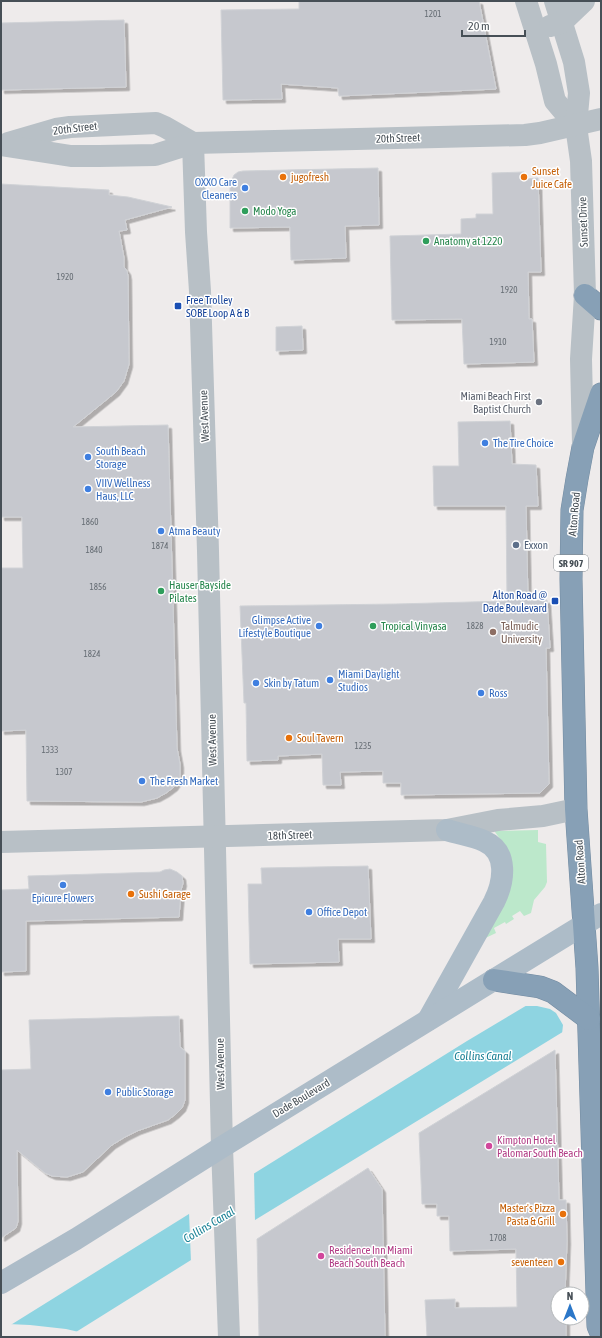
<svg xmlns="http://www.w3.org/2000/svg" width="602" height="1338" viewBox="0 0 602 1338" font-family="'Asap Condensed',sans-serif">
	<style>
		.green { fill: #bce8cb }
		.water { fill: #8ed4e1 }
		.pier { fill: #eeebeb }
		.building { fill: #c6c8ce; stroke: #d0d2d6; filter: url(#shadow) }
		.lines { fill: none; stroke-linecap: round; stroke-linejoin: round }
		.highway-casing { stroke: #738ba1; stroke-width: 23 }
		.minor { stroke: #b8c0c6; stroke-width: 22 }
		.major { stroke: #adbcc8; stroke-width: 22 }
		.highway { stroke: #87a0b6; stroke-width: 22 }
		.food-dot { fill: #e8710a; stroke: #fff; stroke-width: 1.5 }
		.shop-dot { fill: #3f7fe0; stroke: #fff; stroke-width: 1.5 }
		.leisure-dot { fill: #2e9e5b; stroke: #fff; stroke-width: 1.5 }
		.transit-dot { fill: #1a4fb4; stroke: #fff; stroke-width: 1.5 }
		.worship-dot { fill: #6b7280; stroke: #fff; stroke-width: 1.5 }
		.service-dot { fill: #5c6f8a; stroke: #fff; stroke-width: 1.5 }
		.education-dot { fill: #8d6e63; stroke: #fff; stroke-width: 1.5 }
		.hotel-dot { fill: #d1479c; stroke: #fff; stroke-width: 1.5 }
		.labels { text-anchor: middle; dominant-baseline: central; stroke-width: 3; stroke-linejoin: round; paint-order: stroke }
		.number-label { font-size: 9px; fill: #666d74 }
		.shield { fill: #fff; stroke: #7e8489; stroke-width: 1 }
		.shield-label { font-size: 10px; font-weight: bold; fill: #464f56 }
		.street-label { font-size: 11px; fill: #464f56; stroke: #fff }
		.food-label { font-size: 11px; fill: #c56008; stroke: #fff; text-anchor: start }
		.shop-label { font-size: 11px; fill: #366cbe; stroke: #fff; text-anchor: start }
		.leisure-label { font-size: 11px; fill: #27864d; stroke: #fff; text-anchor: start }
		.transit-label { font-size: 11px; fill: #164399; stroke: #fff; text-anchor: start }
		.worship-label { font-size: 11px; fill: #5b616d; stroke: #fff; text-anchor: end }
		.service-label { font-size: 11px; fill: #4e5e75; stroke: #fff; text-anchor: start }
		.education-label { font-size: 11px; fill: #785e54; stroke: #fff; text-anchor: start }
		.hotel-label { font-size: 11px; fill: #b23c85; stroke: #fff; text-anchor: start }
		.water-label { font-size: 12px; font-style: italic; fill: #1a8195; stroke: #fff }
	</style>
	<defs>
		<filter id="shadow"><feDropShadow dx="3.5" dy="3.5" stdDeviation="0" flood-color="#0004"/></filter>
	</defs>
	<rect width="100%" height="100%" fill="#eeebeb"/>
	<!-- green -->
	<polygon class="green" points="538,830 538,842 546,844 547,882 545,887 534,900 531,913 524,916 520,911 512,916 514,919 506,924 505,922 494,928 496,933 477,942 508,850 495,832 495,831"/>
	<!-- water -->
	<polygon class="water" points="601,961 601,1010 561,1033 255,1220 68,1337 1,1337 1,1331 467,1041"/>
	<!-- pier -->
	<g class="pier">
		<polygon points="601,959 601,1012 562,1034 563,1025 556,1013 550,1009 537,1006 521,1006"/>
		<polygon points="254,1172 255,1222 191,1262 189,1212"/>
		<polygon points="8,1324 30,1325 66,1329 79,1332 71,1337 1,1337 1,1329"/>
	</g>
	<!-- building -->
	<g class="building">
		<polygon points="299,1 479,1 496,89 339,96 338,88 281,84 282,99 223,100 221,10 299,9"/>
		<polygon points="124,20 126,87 1,90 1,23"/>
		<polygon points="378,168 379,225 345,226 346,258 291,260 290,227 230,228 230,184 234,175 238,172 243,171"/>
		<polygon points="524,172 524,179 538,178 541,272 528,272 529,319 532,319 534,362 464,364 462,319 392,320 390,236 461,234 461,219 476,218 476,214 493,214 492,173"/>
		<polygon points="1,184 109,190 109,195 128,197 172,207 125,220 127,230 119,231 124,258 124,267 127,271 128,276 129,364 124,381 116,392 73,427 168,425 177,748 180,764 180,778 174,787 166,793 157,798 141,802 27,801 26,730 1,731 1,568 23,568 22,517 1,517"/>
		<polygon points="302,326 303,350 276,351 276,327"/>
		<polygon points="510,421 512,464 536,465 538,506 526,506 528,601 547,600 550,648 546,648 549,784 540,793 401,795 401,783 383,783 383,771 340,772 341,785 323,785 322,754 278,756 278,760 247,761 246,703 244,703 240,606 396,604 507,601 506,506 434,506 433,466 459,466 458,422"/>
		<polygon points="368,866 371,939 338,939 339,962 250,964 248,884 262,884 261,868"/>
		<polygon points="170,869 177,872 182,876 183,883 181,890 179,917 26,921 26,971 1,972 1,890 29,889 28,876 160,872 164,870"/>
		<polygon points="179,1016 180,1047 185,1051 185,1100 182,1108 176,1114 168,1120 137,1131 125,1137 112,1145 83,1172 67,1177 52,1176 45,1173 17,1150 18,1221 16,1228 1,1238 1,1070 31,1069 29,1020"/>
		<polygon points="555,1050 559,1200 566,1200 567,1241 565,1294 558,1294 558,1318 566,1318 566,1337 427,1337 425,1300 455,1299 455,1308 517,1307 516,1249 450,1251 449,1216 437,1216 437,1204 422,1204 419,1133"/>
		<polygon points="368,1168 382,1189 385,1337 259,1337 257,1239"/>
	</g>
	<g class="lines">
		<defs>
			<g id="highway">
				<polyline points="585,295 601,309"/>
				<polyline points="601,394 583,447 577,479 572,510 571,579 576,809 587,968 598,1326 601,1333"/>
				<polyline points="494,980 540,987 553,992 589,1019"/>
			</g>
		</defs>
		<!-- highway casing -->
		<use href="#highway" class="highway-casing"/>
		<!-- minor -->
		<g class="minor">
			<polyline points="526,1 546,64 555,101 576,126"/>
			<polyline points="555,1 574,62 579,93 576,126 581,161 585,295 581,359 583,444"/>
			<polyline points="550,26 562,22 584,1"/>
			<polyline points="8,143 56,129 70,127 156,123 165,127 193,143"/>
			<polyline points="193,143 196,232 200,291 208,551 222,1147 229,1337"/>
			<polyline points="1,145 71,156 99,156 155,155 193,143 525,135 540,133 601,119"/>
			<polyline points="1,842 447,830 498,820 543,816 576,809"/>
		</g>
		<!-- major -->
		<g class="major">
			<path d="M428,1020L494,902C504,882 509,852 484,841C473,836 459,834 447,830"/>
			<polyline points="1,1283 76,1239 222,1147 601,914"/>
		</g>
		<!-- highway -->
		<use href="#highway" class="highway"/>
	</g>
	<!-- markers -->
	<g class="food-dot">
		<circle cx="283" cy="177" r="4"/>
		<circle cx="524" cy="177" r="4"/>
		<circle cx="289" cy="738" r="4"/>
		<circle cx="131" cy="894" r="4"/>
		<circle cx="563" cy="1214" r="4"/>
		<circle cx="561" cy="1262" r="4"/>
	</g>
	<g class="shop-dot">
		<circle cx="245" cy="188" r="4"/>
		<circle cx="485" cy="443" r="4"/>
		<circle cx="88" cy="457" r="4"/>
		<circle cx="88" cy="489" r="4"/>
		<circle cx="161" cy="531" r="4"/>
		<circle cx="319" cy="626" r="4"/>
		<circle cx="330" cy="680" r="4"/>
		<circle cx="256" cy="683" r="4"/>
		<circle cx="481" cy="693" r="4"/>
		<circle cx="142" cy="781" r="4"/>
		<circle cx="63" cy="885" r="4"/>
		<circle cx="309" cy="912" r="4"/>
		<circle cx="108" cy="1092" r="4"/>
	</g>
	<g class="leisure-dot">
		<circle cx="245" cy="211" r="4"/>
		<circle cx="426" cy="241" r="4"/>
		<circle cx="161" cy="591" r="4"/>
		<circle cx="373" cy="626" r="4"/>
	</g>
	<g class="transit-dot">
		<rect x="174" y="302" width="8" height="8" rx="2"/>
		<rect x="551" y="597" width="8" height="8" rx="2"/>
	</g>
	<circle class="worship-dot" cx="539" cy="402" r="4"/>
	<circle class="service-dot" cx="516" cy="545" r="4"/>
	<circle class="education-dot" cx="493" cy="632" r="4"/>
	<g class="hotel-dot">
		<circle cx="489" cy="1146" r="4"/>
		<circle cx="321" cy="1256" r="4"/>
	</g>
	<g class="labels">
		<!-- number labels -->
		<g class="number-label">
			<text x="433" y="14">1201</text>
			<text x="65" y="277">1920</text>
			<text x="509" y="290">1920</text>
			<text x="498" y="342">1910</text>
			<text x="90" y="522">1860</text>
			<text x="160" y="546">1874</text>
			<text x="94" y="550">1840</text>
			<text x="98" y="587">1856</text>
			<text x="475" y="626">1828</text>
			<text x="92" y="654">1824</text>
			<text x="363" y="746">1235</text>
			<text x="50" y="750">1333</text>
			<text x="64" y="772">1307</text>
			<text x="498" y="1238">1708</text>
		</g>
		<!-- shield labels -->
		<rect class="shield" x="554" y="555" width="34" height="16" rx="3"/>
		<g class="shield-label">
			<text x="571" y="563">SR 907</text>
		</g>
		<!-- street labels -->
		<g class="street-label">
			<text transform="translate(75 128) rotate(-7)">20th Street</text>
			<text transform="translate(398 138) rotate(-2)">20th Street</text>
			<text transform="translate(583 222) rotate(-92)">Sunset Drive</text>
			<text transform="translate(204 416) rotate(-92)">West Avenue</text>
			<text transform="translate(574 514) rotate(-85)">Alton Road</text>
			<text transform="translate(212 740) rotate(-91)">West Avenue</text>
			<text transform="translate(290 835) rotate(-2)">18th Street</text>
			<text transform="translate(580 862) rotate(-94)">Alton Road</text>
			<text transform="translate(220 1064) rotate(-91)">West Avenue</text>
			<text transform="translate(301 1098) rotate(-31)">Dade Boulevard</text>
		</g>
		<!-- food labels -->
		<g class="food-label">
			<text x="532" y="171">Sunset<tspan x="532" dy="13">Juice Cafe</tspan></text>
			<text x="291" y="177">jugofresh</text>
			<text x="297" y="738">Soul Tavern</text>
			<text x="139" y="894">Sushi Garage</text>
			<text x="555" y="1208" text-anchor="end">Master's Pizza<tspan x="555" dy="13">Pasta &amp; Grill</tspan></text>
			<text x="553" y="1262" text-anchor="end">seventeen</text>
		</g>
		<!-- shop labels -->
		<g class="shop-label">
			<text x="237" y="182" text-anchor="end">OXXO Care<tspan x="237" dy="13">Cleaners</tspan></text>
			<text x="493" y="443">The Tire Choice</text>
			<text x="96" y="451">South Beach<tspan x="96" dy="13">Storage</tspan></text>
			<text x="96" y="483">VIIV Wellness<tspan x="96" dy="13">Haus, LLC</tspan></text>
			<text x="169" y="531">Atma Beauty</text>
			<text x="311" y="620" text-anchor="end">Glimpse Active<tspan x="311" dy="13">Lifestyle Boutique</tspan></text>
			<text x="338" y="674">Miami Daylight<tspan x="338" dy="13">Studios</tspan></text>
			<text x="264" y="683">Skin by Tatum</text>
			<text x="489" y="693">Ross</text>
			<text x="150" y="781">The Fresh Market</text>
			<text x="63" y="898" text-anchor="middle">Epicure Flowers</text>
			<text x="317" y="912">Office Depot</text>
			<text x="116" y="1092">Public Storage</text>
		</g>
		<!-- leisure labels -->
		<g class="leisure-label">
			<text x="253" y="211">Modo Yoga</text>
			<text x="434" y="241">Anatomy at 1220</text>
			<text x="169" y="585">Hauser Bayside<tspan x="169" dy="13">Pilates</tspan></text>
			<text x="381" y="626">Tropical Vinyasa</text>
		</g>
		<!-- transit labels -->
		<g class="transit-label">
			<text x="186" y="300">Free Trolley<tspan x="186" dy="13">SOBE Loop A &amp; B</tspan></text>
			<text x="547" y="595" text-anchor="end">Alton Road @<tspan x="547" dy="13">Dade Boulevard</tspan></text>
		</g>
		<!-- worship labels -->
		<g class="worship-label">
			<text x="531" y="396">Miami Beach First<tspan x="531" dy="13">Baptist Church</tspan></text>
		</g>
		<!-- service labels -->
		<g class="service-label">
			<text x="524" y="545">Exxon</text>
		</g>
		<!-- education labels -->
		<g class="education-label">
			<text x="501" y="626">Talmudic<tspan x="501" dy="13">University</tspan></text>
		</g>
		<!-- hotel labels -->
		<g class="hotel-label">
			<text x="497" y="1140">Kimpton Hotel<tspan x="497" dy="13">Palomar South Beach</tspan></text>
			<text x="329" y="1250">Residence Inn Miami<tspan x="329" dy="13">Beach South Beach</tspan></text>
		</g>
		<!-- water labels -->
		<g class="water-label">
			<text x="483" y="1056">Collins Canal</text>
			<text transform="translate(209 1225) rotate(-31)">Collins Canal</text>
		</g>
	</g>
	<!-- border -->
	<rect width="602" height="1338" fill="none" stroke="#464f56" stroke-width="4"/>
	<!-- north arrow -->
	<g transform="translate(570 1306)"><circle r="19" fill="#ffffff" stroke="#b5b9bb"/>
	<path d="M0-3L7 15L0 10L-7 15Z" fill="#2b77c8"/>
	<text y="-6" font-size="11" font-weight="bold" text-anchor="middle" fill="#464f56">N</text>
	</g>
	<!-- scale -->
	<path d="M462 30v6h63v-6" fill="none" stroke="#464f56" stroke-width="2"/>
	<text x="468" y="30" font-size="12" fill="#464f56" stroke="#ffffff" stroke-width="3" paint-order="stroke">20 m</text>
</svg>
